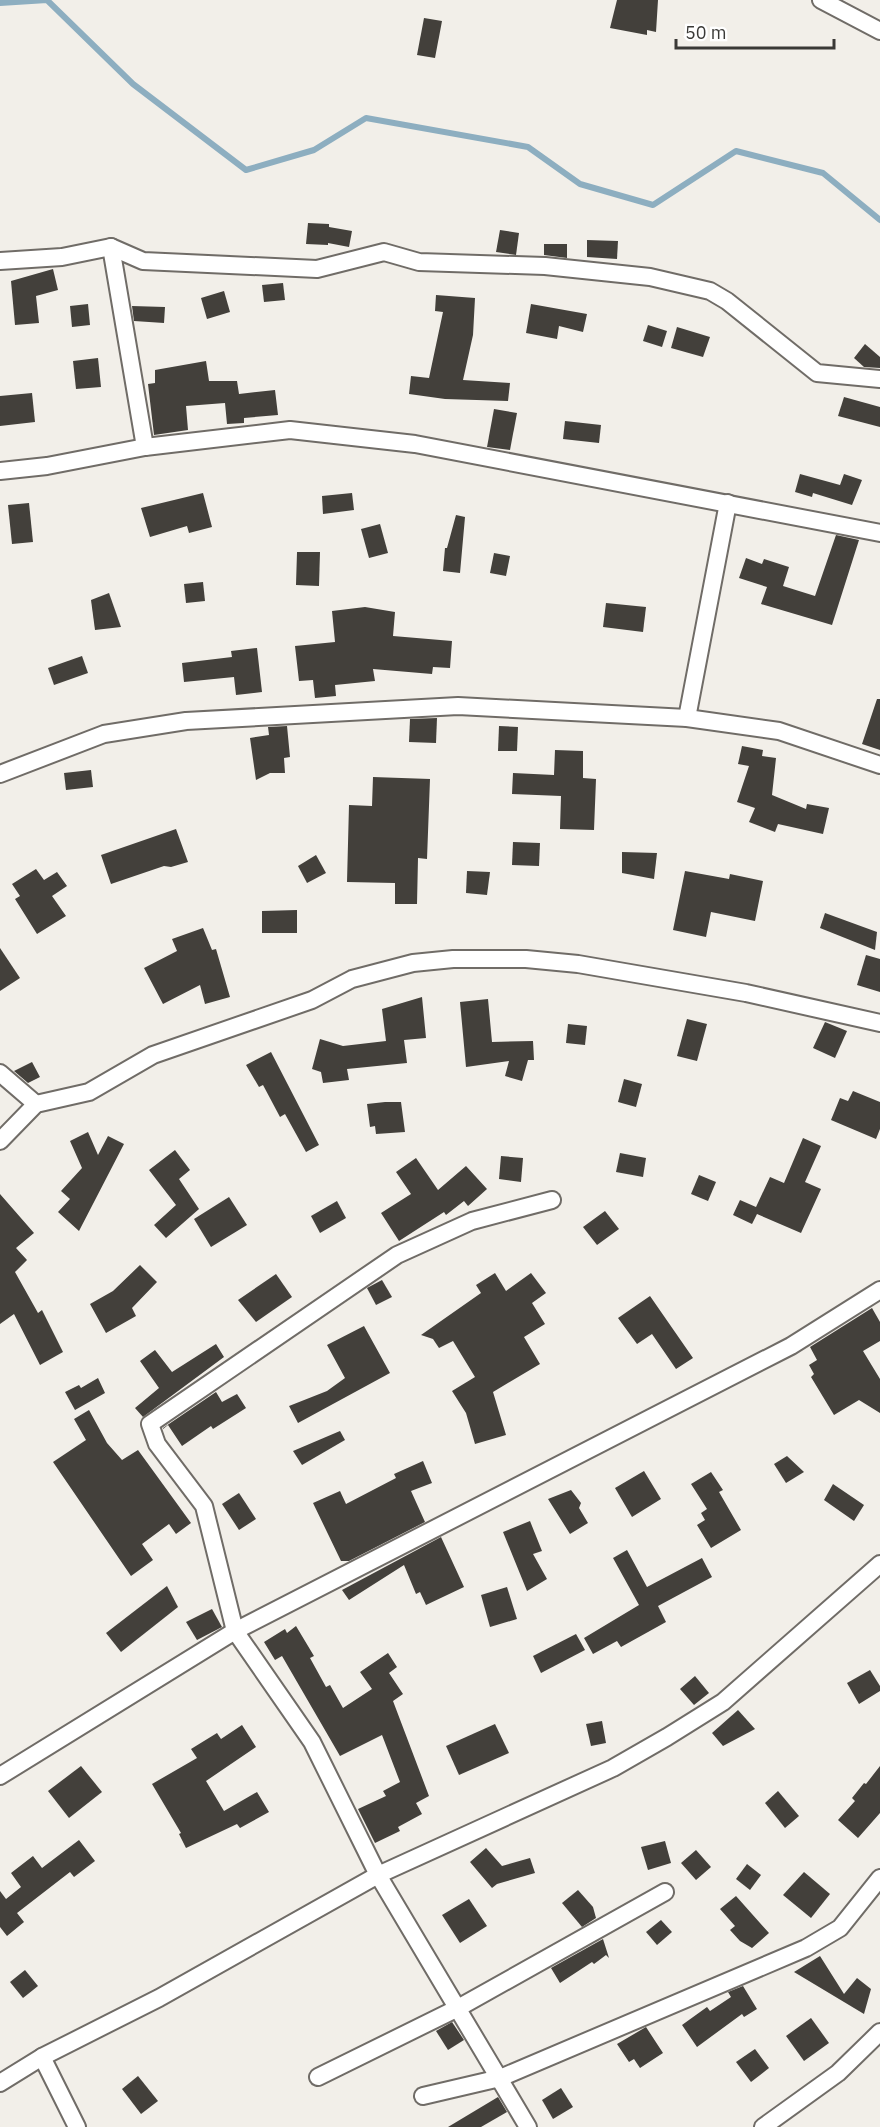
<svg xmlns="http://www.w3.org/2000/svg" width="880" height="2127" viewBox="0 0 880 2127" font-family="'IBM Plex Sans',sans-serif">
	<style>
		.lines { fill: none; stroke-linecap: round; stroke-linejoin: round }
		.stream { stroke: #8daec0; stroke-width: 6 }
		.building { fill: #43403b }
		.minor-casing { stroke: #706c67; stroke-width: 20 }
		.minor { stroke: #fff; stroke-width: 16 }
	</style>
	<rect width="100%" height="100%" fill="#f2efe9"/>
	<g class="lines">
		<!-- stream -->
		<polyline class="stream" points="0,3 47,0 133,84 246,170 314,150 366,118 528,147 580,184 653,205 736,151 823,173 880,220"/>
	</g>
	<!-- building -->
	<g class="building">
		<polygon points="617,0 658,0 656,32 647,30 647,35 610,28"/>
		<polygon points="424,18 442,21 435,58 417,55"/>
		<polygon points="308,223 329,224 329,227 352,231 349,247 328,243 328,245 306,244"/>
		<polygon points="500,230 519,233 516,255 496,252"/>
		<polygon points="587,240 618,241 617,259 587,257"/>
		<polygon points="544,244 567,244 567,258 544,255"/>
		<polygon points="53,269 58,290 36,296 39,323 15,325 11,281"/>
		<polygon points="283,283 285,300 264,302 262,285"/>
		<polygon points="224,291 230,312 207,319 201,298"/>
		<polygon points="436,295 475,298 473,335 463,380 510,383 508,401 445,399 409,394 411,376 429,378 443,312 435,311"/>
		<polygon points="88,304 90,325 72,327 70,306"/>
		<polygon points="531,304 587,314 583,332 559,326 557,339 526,333"/>
		<polygon points="132,306 165,307 164,323 134,321"/>
		<polygon points="648,325 667,331 662,347 643,341"/>
		<polygon points="677,327 710,337 703,357 671,348"/>
		<polygon points="865,344 880,357 880,368 864,367 854,358"/>
		<polygon points="98,358 101,387 76,389 73,361"/>
		<polygon points="206,361 209,381 237,381 239,394 275,390 278,415 244,418 244,423 227,424 225,403 186,406 188,430 154,435 148,384 155,383 155,370"/>
		<polygon points="32,393 35,422 0,426 0,396"/>
		<polygon points="844,397 880,407 880,427 838,416"/>
		<polygon points="494,409 517,413 510,450 487,447"/>
		<polygon points="565,421 601,425 599,443 563,439"/>
		<polygon points="800,474 840,485 844,474 862,480 852,505 813,493 812,497 795,492"/>
		<polygon points="203,493 212,527 189,533 187,526 150,537 141,508"/>
		<polygon points="352,493 354,510 323,514 322,496"/>
		<polygon points="29,503 33,542 12,544 8,505"/>
		<polygon points="456,515 465,517 460,573 443,571 445,548 447,548"/>
		<polygon points="380,524 388,553 369,558 361,529"/>
		<polygon points="836,535 859,540 832,625 761,604 767,587 739,578 746,558 762,564 764,559 789,567 783,586 815,596"/>
		<polygon points="297,552 320,552 319,586 296,585"/>
		<polygon points="494,553 510,556 506,576 490,573"/>
		<polygon points="203,582 205,601 186,603 184,584"/>
		<polygon points="109,593 121,627 95,630 91,600"/>
		<polygon points="606,603 646,607 643,632 603,627"/>
		<polygon points="365,607 395,612 393,636 452,641 450,668 433,667 432,674 373,669 375,681 335,685 336,696 315,698 313,680 299,681 295,646 335,642 332,611"/>
		<polygon points="257,648 262,692 236,695 234,677 184,682 182,663 232,657 231,651"/>
		<polygon points="82,656 88,673 54,685 48,668"/>
		<polygon points="877,699 880,699 880,750 862,744"/>
		<polygon points="437,718 436,743 409,742 410,719"/>
		<polygon points="287,726 290,757 284,758 285,773 270,773 256,780 250,738 269,735 268,727"/>
		<polygon points="499,726 518,727 517,751 498,751"/>
		<polygon points="742,746 763,750 762,756 776,758 772,795 806,809 807,804 829,808 823,834 778,824 775,832 749,822 755,808 737,802 749,766 738,764"/>
		<polygon points="555,750 583,751 583,778 596,779 594,830 560,829 561,796 512,794 513,773 554,775"/>
		<polygon points="91,770 93,787 66,790 64,773"/>
		<polygon points="373,777 430,779 427,859 418,858 417,904 395,904 395,883 347,882 349,805 372,806"/>
		<polygon points="176,829 188,862 171,867 164,866 111,884 101,855"/>
		<polygon points="513,842 540,843 539,866 512,865"/>
		<polygon points="622,852 657,853 654,879 622,873"/>
		<polygon points="316,855 326,873 307,883 298,866"/>
		<polygon points="36,869 44,880 57,872 67,886 52,896 66,916 37,934 15,899 20,896 12,884"/>
		<polygon points="467,871 490,872 487,895 466,893"/>
		<polygon points="685,871 729,879 730,874 763,881 755,921 711,912 706,937 673,930"/>
		<polygon points="297,910 297,933 262,933 262,911"/>
		<polygon points="825,913 877,932 875,950 820,928"/>
		<polygon points="203,928 212,950 216,949 230,997 205,1004 200,985 163,1004 144,968 177,951 172,939"/>
		<polygon points="0,948 20,978 0,991"/>
		<polygon points="866,955 880,959 880,992 857,985"/>
		<polygon points="422,997 426,1038 404,1040 407,1063 347,1069 349,1080 323,1083 321,1072 312,1069 320,1039 343,1046 386,1041 382,1009"/>
		<polygon points="488,999 492,1042 533,1041 534,1060 528,1060 522,1081 505,1076 509,1061 466,1067 460,1002"/>
		<polygon points="687,1019 707,1024 697,1061 677,1056"/>
		<polygon points="825,1022 847,1031 835,1058 813,1048"/>
		<polygon points="568,1024 587,1026 585,1045 566,1043"/>
		<polygon points="271,1052 319,1145 306,1152 285,1114 280,1117 263,1085 259,1087 246,1065"/>
		<polygon points="32,1062 40,1077 28,1083 14,1071"/>
		<polygon points="624,1079 642,1084 636,1107 618,1102"/>
		<polygon points="853,1091 880,1102 880,1129 876,1139 831,1120 840,1098 848,1101"/>
		<polygon points="385,1102 401,1102 405,1132 376,1134 375,1126 370,1127 367,1104"/>
		<polygon points="88,1132 98,1155 108,1136 124,1144 79,1231 58,1212 70,1199 61,1191 82,1168 70,1141"/>
		<polygon points="803,1138 821,1146 805,1182 821,1189 801,1233 757,1214 752,1224 733,1215 740,1200 756,1207 770,1177 784,1183"/>
		<polygon points="175,1150 190,1170 179,1179 199,1209 166,1238 154,1225 176,1205 149,1170"/>
		<polygon points="620,1153 646,1158 643,1177 616,1172"/>
		<polygon points="501,1156 523,1158 521,1182 499,1179"/>
		<polygon points="416,1158 438,1190 466,1166 487,1189 468,1206 464,1201 446,1215 444,1212 399,1241 381,1213 411,1194 396,1172"/>
		<polygon points="699,1175 716,1182 708,1201 691,1194"/>
		<polygon points="0,1194 34,1233 16,1248 27,1260 15,1272 38,1313 42,1310 63,1352 40,1365 14,1314 0,1324"/>
		<polygon points="229,1197 247,1225 211,1247 194,1219"/>
		<polygon points="337,1201 346,1218 320,1233 311,1216"/>
		<polygon points="605,1211 619,1229 597,1245 583,1227"/>
		<polygon points="140,1265 157,1282 132,1308 136,1316 106,1333 90,1304 113,1291"/>
		<polygon points="495,1273 506,1291 531,1273 546,1293 532,1303 545,1324 524,1337 540,1364 493,1392 506,1435 475,1444 466,1413 452,1391 475,1377 453,1341 439,1348 433,1339 421,1335 481,1293 476,1285"/>
		<polygon points="276,1274 292,1297 256,1322 238,1300"/>
		<polygon points="382,1280 392,1297 376,1305 367,1288"/>
		<polygon points="650,1296 693,1358 676,1369 652,1334 637,1344 618,1318"/>
		<polygon points="872,1308 880,1322 880,1341 863,1351 880,1379 880,1413 859,1400 834,1415 811,1377 814,1374 809,1365 817,1360 810,1347"/>
		<polygon points="364,1326 390,1373 298,1423 289,1406 327,1391 345,1378 327,1345"/>
		<polygon points="216,1344 224,1357 143,1417 135,1408 159,1388 140,1361 155,1350 172,1372"/>
		<polygon points="98,1378 105,1393 75,1410 65,1392 79,1385 81,1388"/>
		<polygon points="216,1392 222,1402 237,1394 246,1408 213,1429 211,1426 182,1446 168,1425 163,1429 163,1428"/>
		<polygon points="89,1410 107,1443 122,1460 138,1450 191,1523 176,1534 169,1524 142,1544 153,1560 131,1576 53,1462 86,1440 74,1419"/>
		<polygon points="340,1431 345,1440 302,1465 293,1451"/>
		<polygon points="787,1456 804,1472 786,1483 774,1464"/>
		<polygon points="423,1461 432,1483 411,1491 425,1522 349,1561 341,1561 313,1503 340,1491 346,1504 396,1478 394,1474"/>
		<polygon points="644,1471 661,1499 632,1517 615,1488"/>
		<polygon points="711,1472 723,1490 719,1492 741,1530 711,1548 697,1525 705,1520 701,1513 707,1509 691,1484"/>
		<polygon points="833,1484 864,1505 854,1521 824,1500"/>
		<polygon points="571,1490 581,1503 579,1508 588,1523 570,1534 548,1499"/>
		<polygon points="239,1493 256,1519 239,1530 222,1504"/>
		<polygon points="530,1521 542,1551 533,1554 547,1579 527,1591 503,1532"/>
		<polygon points="441,1537 464,1587 426,1605 420,1592 416,1594 404,1565 349,1600 342,1590"/>
		<polygon points="627,1550 647,1587 702,1558 712,1577 658,1606 666,1622 621,1647 617,1641 593,1654 584,1638 639,1605 613,1558"/>
		<polygon points="167,1586 178,1607 121,1652 106,1633"/>
		<polygon points="507,1587 517,1619 490,1627 481,1595"/>
		<polygon points="212,1609 222,1627 197,1640 186,1622"/>
		<polygon points="296,1626 314,1656 310,1658 326,1687 330,1685 343,1708 372,1689 360,1672 388,1653 397,1667 389,1673 403,1694 393,1701 429,1796 416,1803 422,1814 398,1827 400,1831 375,1843 358,1809 386,1796 383,1791 400,1782 382,1735 340,1756 282,1656 275,1660 264,1642 285,1629 287,1633"/>
		<polygon points="576,1634 585,1650 541,1673 533,1656"/>
		<polygon points="870,1670 880,1686 880,1691 859,1704 847,1683"/>
		<polygon points="695,1676 709,1693 694,1705 680,1689"/>
		<polygon points="738,1710 755,1729 723,1746 712,1733"/>
		<polygon points="602,1721 606,1743 591,1746 586,1724"/>
		<polygon points="495,1724 509,1753 459,1775 446,1746"/>
		<polygon points="242,1725 256,1747 206,1781 224,1811 257,1792 269,1812 240,1828 237,1824 186,1848 179,1834 181,1833 152,1784 197,1758 191,1749 217,1733 221,1739"/>
		<polygon points="81,1766 102,1792 69,1818 48,1791"/>
		<polygon points="880,1766 880,1813 858,1838 838,1820 855,1801 852,1798 864,1783 866,1784"/>
		<polygon points="778,1791 799,1816 785,1828 765,1803"/>
		<polygon points="79,1840 95,1861 74,1877 70,1872 17,1913 24,1922 7,1936 0,1927 0,1891 6,1899 21,1887 11,1873 33,1856 42,1868"/>
		<polygon points="665,1841 671,1863 648,1870 641,1847"/>
		<polygon points="486,1848 502,1866 530,1858 535,1873 497,1884 492,1888 470,1862"/>
		<polygon points="696,1850 711,1867 696,1880 681,1863"/>
		<polygon points="747,1864 761,1875 750,1890 736,1879"/>
		<polygon points="804,1872 830,1894 811,1918 783,1895"/>
		<polygon points="578,1890 593,1907 596,1918 582,1927 562,1903"/>
		<polygon points="736,1896 769,1933 752,1948 740,1941 730,1930 735,1926 720,1909"/>
		<polygon points="469,1899 487,1926 460,1943 442,1915"/>
		<polygon points="661,1920 672,1932 657,1945 646,1932"/>
		<polygon points="603,1939 609,1958 606,1955 594,1964 592,1962 560,1983 551,1968"/>
		<polygon points="820,1956 844,1994 857,1978 871,1989 864,2014 794,1972"/>
		<polygon points="25,1970 38,1986 23,1998 10,1982"/>
		<polygon points="743,1986 757,2009 744,2017 742,2014 697,2047 682,2025 707,2007 710,2011 731,1997 728,1992"/>
		<polygon points="811,2018 829,2043 804,2061 786,2036"/>
		<polygon points="452,2022 464,2040 448,2050 436,2031"/>
		<polygon points="646,2027 663,2053 640,2068 634,2059 629,2062 617,2044"/>
		<polygon points="755,2049 769,2068 751,2082 736,2062"/>
		<polygon points="138,2076 158,2101 141,2114 122,2089"/>
		<polygon points="561,2088 573,2107 553,2119 542,2100"/>
		<polygon points="498,2097 507,2112 481,2127 448,2127"/>
	</g>
	<g class="lines">
		<defs>
			<g id="minor">
				<polyline points="821,0 880,31"/>
				<polyline points="111,247 145,447"/>
				<polyline points="0,261 62,257 111,247 143,261 317,269 384,252 419,262 545,266 650,277 710,291 727,301 817,373 880,379"/>
				<polyline points="0,471 47,466 145,447 290,430 415,444 880,533"/>
				<polyline points="687,718 728,503"/>
				<polyline points="0,774 104,734 186,721 458,706 687,718 779,731 880,765"/>
				<polyline points="0,1073 36,1104"/>
				<polyline points="0,1141 36,1104 89,1092 153,1055 312,1000 352,979 413,963 453,959 526,959 578,964 746,993 880,1023"/>
				<polyline points="0,1776 235,1631 791,1346 880,1290"/>
				<polyline points="42,2057 77,2127"/>
				<polyline points="318,2077 458,2008 665,1892"/>
				<polyline points="0,2083 42,2057 159,1998 378,1875 613,1768 667,1737 723,1702 880,1564"/>
				<polyline points="423,2096 500,2078 806,1948 840,1928 880,1878"/>
				<polyline points="528,2127 378,1875 312,1742 235,1631 204,1506 157,1444 150,1424 397,1255 472,1221 552,1200"/>
				<polyline points="763,2127 838,2073 880,2032"/>
			</g>
		</defs>
		<!-- minor casing -->
		<use href="#minor" class="minor-casing"/>
		<!-- minor -->
		<use href="#minor" class="minor"/>
	</g>
	<!-- scale -->
	<path d="M676 39v9h158v-9" fill="none" stroke="#3a3936" stroke-width="3"/>
	<text x="685" y="39" font-size="18" fill="#3a3936" stroke="#ffffff" stroke-width="4.5" paint-order="stroke">50 m</text>
</svg>
